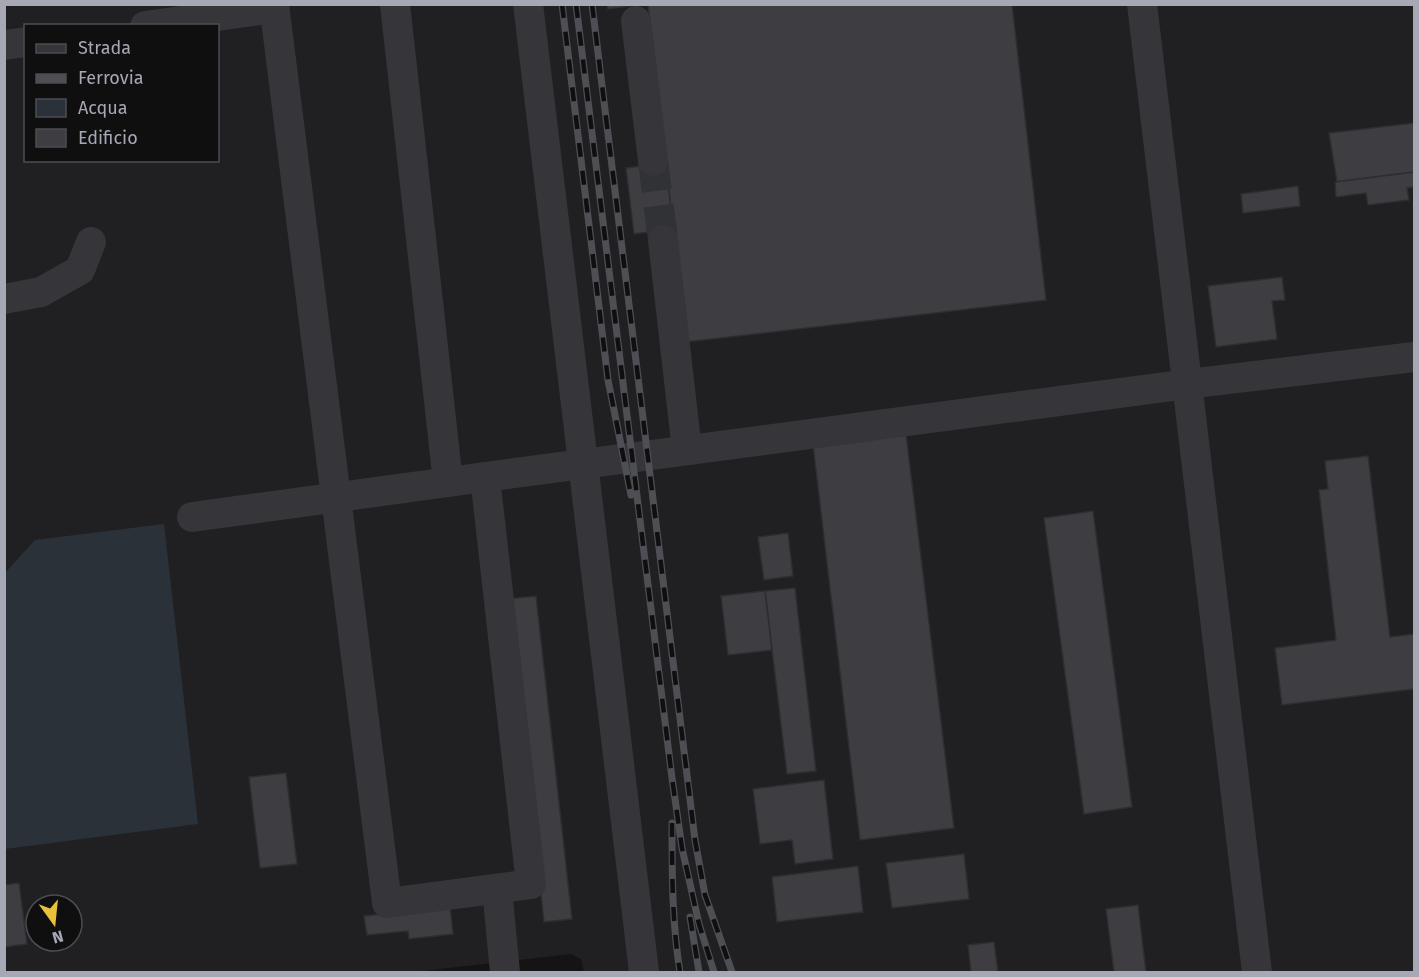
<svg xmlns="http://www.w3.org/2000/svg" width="1419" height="977" viewBox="0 0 1419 977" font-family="'Fira Sans',sans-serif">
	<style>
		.built { fill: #202022; fill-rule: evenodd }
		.water { fill: #2b3139 }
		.building { fill: #3e3e42; stroke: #2e2e31; stroke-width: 1.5 }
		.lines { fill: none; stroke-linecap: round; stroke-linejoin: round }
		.minor-tunnel { stroke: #313235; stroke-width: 30; stroke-dasharray: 30 15; stroke-linecap: butt }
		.minor { stroke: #35353a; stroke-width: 30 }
		.rail-casing { stroke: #4e4f55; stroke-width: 7 }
		.rail { stroke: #0f0f10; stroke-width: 4.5; stroke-dasharray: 14; stroke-linecap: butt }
	</style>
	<rect width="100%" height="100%" fill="#141415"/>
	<!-- built -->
	<path class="built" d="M5,5H1414V972H584L581,959L571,954L414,972H5ZM26,26H218V160H26ZM36,905H72V941H36Z"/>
	<!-- water -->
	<polygon class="water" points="164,524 198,824 5,849 5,573 35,540"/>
	<!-- building -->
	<g class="building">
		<polygon points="607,4 644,4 608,9"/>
		<polygon points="648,4 1012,4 1046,300 686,342"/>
		<polygon points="1414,123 1414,172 1337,182 1329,133"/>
		<polygon points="666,163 673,229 634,234 626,168"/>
		<polygon points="1414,172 1414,187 1407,188 1409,200 1368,205 1366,193 1336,197 1335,182"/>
		<polygon points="1298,186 1300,206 1243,213 1241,194"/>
		<polygon points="1282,277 1285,300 1272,301 1277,339 1216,347 1208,286"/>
		<polygon points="906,434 954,828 860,840 813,445"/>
		<polygon points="1368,456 1390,637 1414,634 1414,689 1282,705 1275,648 1336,640 1319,490 1328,489 1325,461"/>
		<polygon points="1093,511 1132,807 1084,814 1044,518"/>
		<polygon points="788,533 793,576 764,580 758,537"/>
		<polygon points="795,588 816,771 787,774 765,591"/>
		<polygon points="765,591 772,650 728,655 721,596"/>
		<polygon points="536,596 572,919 544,922 508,599"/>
		<polygon points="286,773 297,864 260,868 249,777"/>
		<polygon points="824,780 833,859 795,864 792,840 760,844 753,789"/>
		<polygon points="964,854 969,899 892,908 886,863"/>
		<polygon points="858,866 863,912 777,922 772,877"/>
		<polygon points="19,883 27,944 4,947 4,885"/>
		<polygon points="1138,905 1146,972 1114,972 1106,909"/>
		<polygon points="450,906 453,934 409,939 408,931 367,935 364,916"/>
		<polygon points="994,942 998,972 971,972 968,945"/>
	</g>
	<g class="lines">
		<!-- minor-tunnel -->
		<polyline class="minor-tunnel" points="653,161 663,240"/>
		<!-- minor -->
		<g class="minor">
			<polyline points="395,4 448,482"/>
			<polyline points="528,4 644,972"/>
			<polyline points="1142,4 1257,972"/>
			<polyline points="636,21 653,161"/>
			<polyline points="145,26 274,8"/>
			<polyline points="4,45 26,42"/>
			<polyline points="663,240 685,433 689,450"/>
			<polyline points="4,299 41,292 80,270 91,242"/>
			<polyline points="485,477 1188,384 1414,357"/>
			<polyline points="192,517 485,477 531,884 387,903 274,4"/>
			<polyline points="497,889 505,972"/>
		</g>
		<defs>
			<g id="rail">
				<polyline points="562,4 608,380 631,495"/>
				<polyline points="576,4 672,778 682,848 699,924 714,972"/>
				<polyline points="592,4 695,840 705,895 732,972"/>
				<path d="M672,823C672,874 672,923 680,972"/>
				<polyline points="690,917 699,972"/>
			</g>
		</defs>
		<!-- rail casing -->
		<use href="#rail" class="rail-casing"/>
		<!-- rail -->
		<use href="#rail" class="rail"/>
	</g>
	<!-- border -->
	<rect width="1419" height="977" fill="none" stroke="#a6a9b5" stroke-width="12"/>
	<!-- legend -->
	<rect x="24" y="24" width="195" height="138" fill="#0f0f10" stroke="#4b4d52" stroke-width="1.5"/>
	<rect x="36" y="44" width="30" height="9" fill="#35353a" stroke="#4b4d52" stroke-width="1.5"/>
	<text x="78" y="54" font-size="18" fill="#a6a9b5">Strada</text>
	<rect x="36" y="74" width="30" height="9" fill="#4e4f55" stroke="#4b4d52" stroke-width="1.5"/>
	<text x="78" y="84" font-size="18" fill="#a6a9b5">Ferrovia</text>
	<rect x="36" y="99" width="30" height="18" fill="#2b3139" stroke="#4b4d52" stroke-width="1.5"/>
	<text x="78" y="114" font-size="18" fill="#a6a9b5">Acqua</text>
	<rect x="36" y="129" width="30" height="18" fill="#3e3e42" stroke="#4b4d52" stroke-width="1.5"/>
	<text x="78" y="144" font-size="18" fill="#a6a9b5">Edificio</text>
	<!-- north arrow -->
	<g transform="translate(54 923) rotate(165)"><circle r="28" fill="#0f0f10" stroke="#4b4d52" stroke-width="1.5"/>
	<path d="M0-4.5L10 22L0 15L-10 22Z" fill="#e8c039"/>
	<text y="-9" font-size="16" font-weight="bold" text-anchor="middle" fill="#a6a9b5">N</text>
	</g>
</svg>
